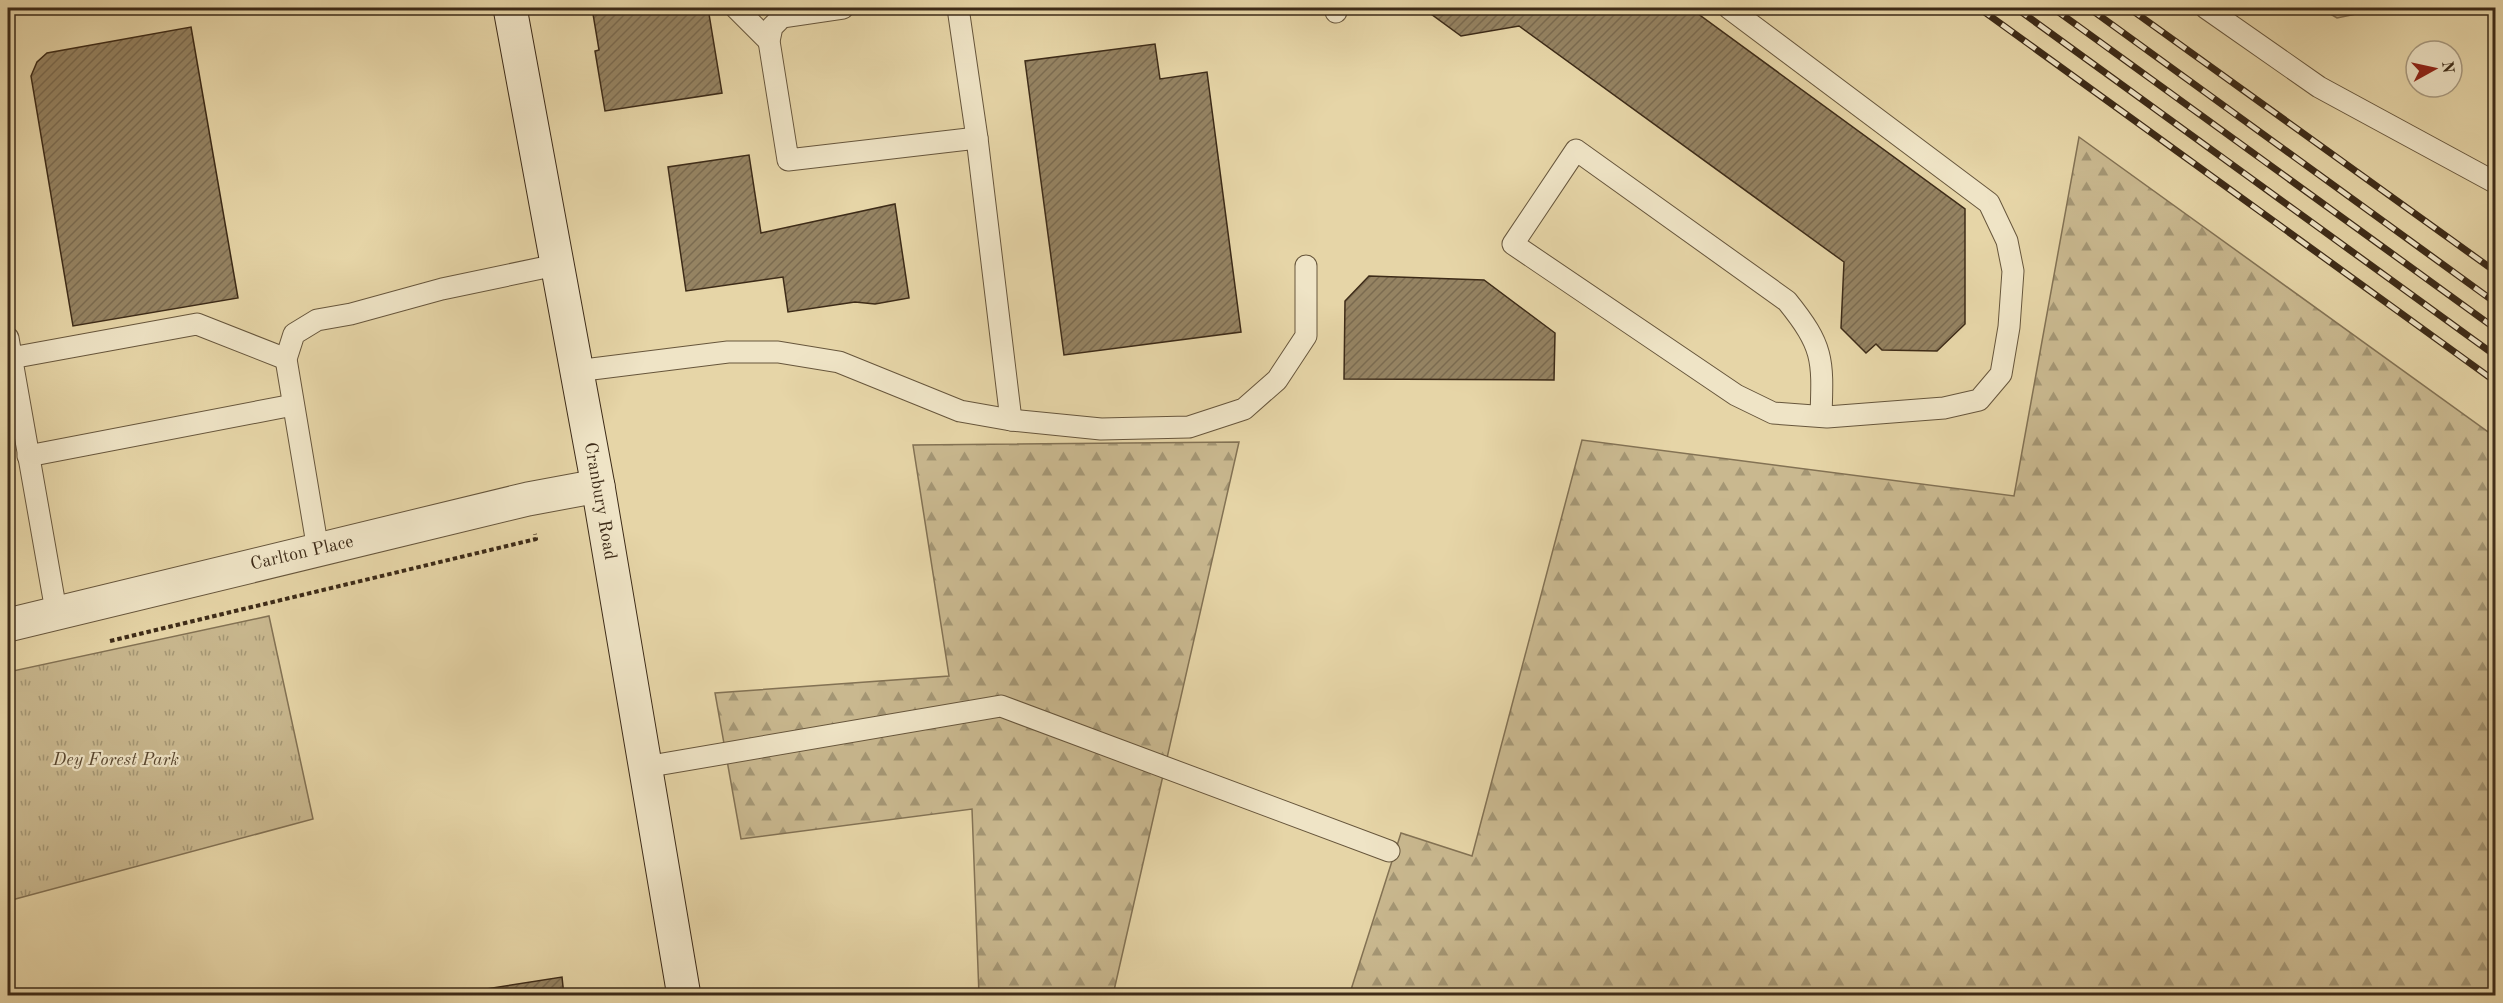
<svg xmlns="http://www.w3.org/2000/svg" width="2503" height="1003" viewBox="0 0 2503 1003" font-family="'Old Standard TT',serif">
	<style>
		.grass { fill: url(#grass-tufts); stroke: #837254; stroke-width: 1.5 }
		.forest { fill: url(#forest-firs); stroke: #837254; stroke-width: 1.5 }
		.building { fill: url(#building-hatch); stroke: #3d2b18; stroke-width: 1.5 }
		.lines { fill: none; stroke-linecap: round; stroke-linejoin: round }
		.lane-casing { stroke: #67563c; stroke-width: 23 }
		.street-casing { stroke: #67563c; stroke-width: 35 }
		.secondary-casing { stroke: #3d2b18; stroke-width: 35 }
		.path { stroke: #3d2b18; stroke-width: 4; stroke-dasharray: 4.5 3; stroke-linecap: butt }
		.lane { stroke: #efe4c6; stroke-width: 21 }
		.street { stroke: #efe4c6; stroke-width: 33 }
		.secondary { stroke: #efe4c6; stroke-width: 33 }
		.rail-casing { stroke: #3d2b18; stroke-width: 7 }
		.rail { stroke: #efe4c6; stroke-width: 4.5; stroke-dasharray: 14; stroke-linecap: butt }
		.labels { text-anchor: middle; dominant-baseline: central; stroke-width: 4.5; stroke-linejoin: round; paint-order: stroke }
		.street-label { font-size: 18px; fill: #3d2b18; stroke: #efe4c6 }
		.park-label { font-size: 18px; font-style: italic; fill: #594730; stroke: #efe4c6 }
	</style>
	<defs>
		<pattern id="grass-tufts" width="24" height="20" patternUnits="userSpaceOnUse" patternTransform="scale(1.5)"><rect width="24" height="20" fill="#c9b88f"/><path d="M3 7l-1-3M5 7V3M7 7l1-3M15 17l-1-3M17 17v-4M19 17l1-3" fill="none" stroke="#a49674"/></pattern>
		<pattern id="forest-firs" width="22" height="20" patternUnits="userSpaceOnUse" patternTransform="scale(1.5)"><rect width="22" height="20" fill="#c9b88f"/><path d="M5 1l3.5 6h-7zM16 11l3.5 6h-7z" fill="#a49674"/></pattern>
		<pattern id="building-hatch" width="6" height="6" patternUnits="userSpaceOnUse" patternTransform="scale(1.5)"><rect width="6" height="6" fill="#958362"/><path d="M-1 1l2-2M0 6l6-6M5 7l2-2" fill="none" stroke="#7b6b50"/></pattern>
	</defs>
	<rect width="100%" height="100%" fill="#e6d5a7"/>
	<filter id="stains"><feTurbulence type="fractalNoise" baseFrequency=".00333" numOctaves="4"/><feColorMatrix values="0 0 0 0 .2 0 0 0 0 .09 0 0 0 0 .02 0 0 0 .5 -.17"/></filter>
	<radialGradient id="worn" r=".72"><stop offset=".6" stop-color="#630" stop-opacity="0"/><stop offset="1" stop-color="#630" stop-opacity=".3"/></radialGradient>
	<!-- grass -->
	<polygon class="grass" points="269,616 313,819 8,901 8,672"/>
	<!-- forest -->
	<g class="forest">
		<polygon points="2320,8 2385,8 2337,18"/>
		<polygon points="2079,137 2495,437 2495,995 1349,996 1401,833 1472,856 1582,440 2014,496"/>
		<polygon points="1239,442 1113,995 979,995 972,809 741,839 715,693 949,676 913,445"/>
	</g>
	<!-- building -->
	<g class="building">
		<polygon points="592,8 681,8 681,11 708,8 722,93 605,111 595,51 599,50"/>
		<polygon points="1427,8 1690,8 1965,209 1965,324 1937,351 1882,350 1876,344 1866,353 1841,328 1844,262 1519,26 1461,36 1427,11"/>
		<polygon points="191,27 238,298 73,326 31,76 37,62 47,53"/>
		<polygon points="1155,44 1160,79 1207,72 1241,332 1064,355 1025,61"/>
		<polygon points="749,155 761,233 895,204 909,298 875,304 855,302 788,312 783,277 686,291 668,167"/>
		<polygon points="1369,276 1484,280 1555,333 1554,380 1344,379 1345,301"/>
		<polygon points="562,977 564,996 480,996 479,990"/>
	</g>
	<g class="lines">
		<defs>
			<g id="lane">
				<polyline points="736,8 769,41"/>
				<polyline points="843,8 782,17 772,27 769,41 788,160 977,138 1011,420"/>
				<polyline points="958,8 977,138"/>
				<path d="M1729,8L1989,203L2007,241L2013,271L2009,327L2001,374L1979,400L1944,408L1827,417L1773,413L1736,395L1513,244L1576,150L1787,301C1824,347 1823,359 1821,416"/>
				<polyline points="2206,8 2319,87 2496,183"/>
				<polyline points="1336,12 1337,8"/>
				<polyline points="8,338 56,611"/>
				<polyline points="11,358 197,324 286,359"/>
				<polyline points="576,371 728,352 778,352 839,362 960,411 1011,420 1101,429 1189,427 1244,409 1277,380 1306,336 1306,266"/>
				<polyline points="28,456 293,405"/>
				<polyline points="318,550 286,359 294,334 317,320 351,314 442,289 556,265"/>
				<polyline points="645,767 1001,706 1389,851"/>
			</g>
			<polyline id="street" points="8,625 528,499 598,486"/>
			<polyline id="secondary" points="510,8 598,486 684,996"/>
		</defs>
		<!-- lane casing -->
		<use href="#lane" class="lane-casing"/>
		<!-- street casing -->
		<use href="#street" class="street-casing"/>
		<!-- secondary casing -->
		<use href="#secondary" class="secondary-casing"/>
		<!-- path -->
		<polyline class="path" points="110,641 536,539 535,534"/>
		<!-- lane -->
		<use href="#lane" class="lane"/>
		<!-- street -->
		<use href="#street" class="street"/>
		<!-- secondary -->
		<use href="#secondary" class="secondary"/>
		<defs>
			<g id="rail">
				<polyline points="1979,8 2496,382"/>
				<polyline points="2016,8 2496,356"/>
				<polyline points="2053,8 2496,329"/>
				<polyline points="2089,8 2496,303"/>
				<polyline points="2129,8 2496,272"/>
			</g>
		</defs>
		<!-- rail casing -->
		<use href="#rail" class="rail-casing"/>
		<!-- rail -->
		<use href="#rail" class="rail"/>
	</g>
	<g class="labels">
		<!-- street labels -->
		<g class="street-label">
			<text transform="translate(600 501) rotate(80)">Cranbury Road</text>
			<text transform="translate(302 553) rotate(-13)">Carlton Place</text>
		</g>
		<!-- park labels -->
		<g class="park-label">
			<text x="116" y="760">Dey Forest Park</text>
		</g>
	</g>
	<!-- margin -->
	<rect width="2503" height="1003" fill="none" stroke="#e6d5a7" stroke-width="30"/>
	<rect x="9" y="9" width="2485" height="985" fill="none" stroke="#3d2b18" stroke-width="3"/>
	<rect x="15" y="15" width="2473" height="973" fill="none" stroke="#3d2b18" stroke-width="1.5"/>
	<!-- north arrow -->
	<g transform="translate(2434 69) rotate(82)"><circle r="28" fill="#efe4c6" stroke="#a89a80" stroke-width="1.5"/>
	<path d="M0-4.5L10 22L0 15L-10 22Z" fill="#8f2418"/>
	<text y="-9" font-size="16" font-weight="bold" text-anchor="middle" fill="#3d2b18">N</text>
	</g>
	<rect width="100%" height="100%" filter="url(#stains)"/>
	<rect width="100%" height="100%" fill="url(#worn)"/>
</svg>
